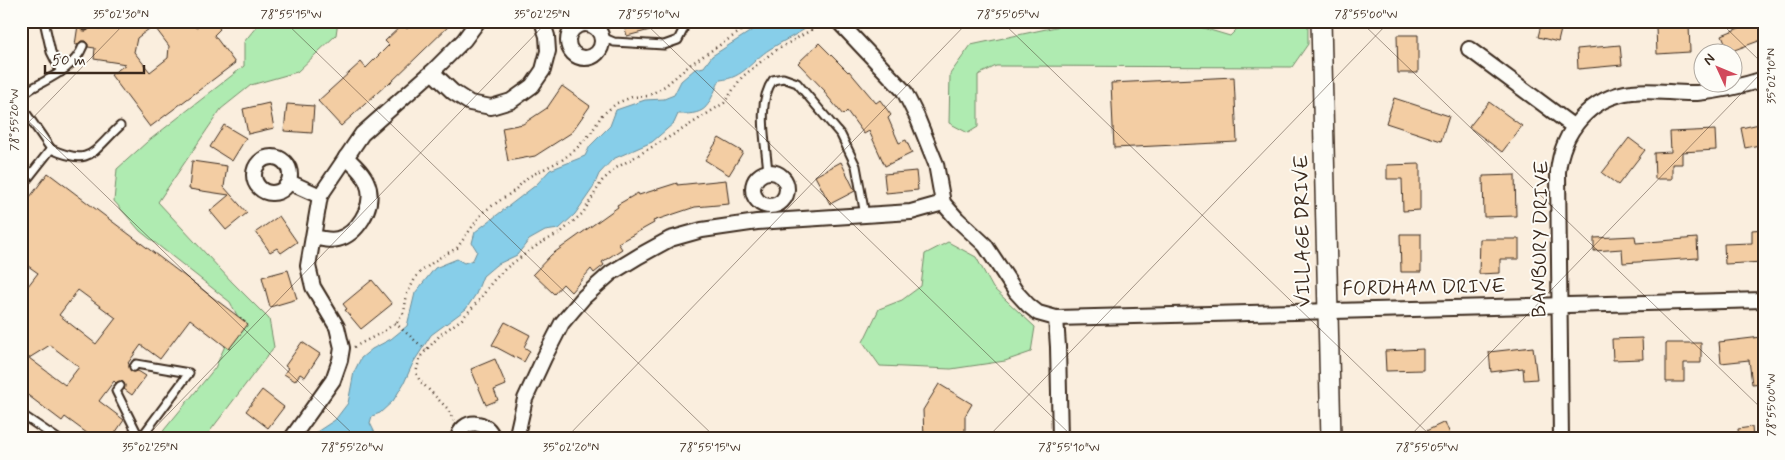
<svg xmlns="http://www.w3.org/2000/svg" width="1785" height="460" viewBox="0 0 1785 460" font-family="Mynerve,sans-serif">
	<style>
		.green { fill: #afebb1; stroke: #758a68 }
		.water { fill: #87cee9; stroke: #698c98 }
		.building { fill: #f3cda3; stroke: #3b2a1e; fill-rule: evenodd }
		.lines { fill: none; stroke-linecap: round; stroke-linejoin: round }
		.lane-casing { stroke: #3b2a1e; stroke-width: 11 }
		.street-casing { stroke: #3b2a1e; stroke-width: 18 }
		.secondary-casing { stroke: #3b2a1e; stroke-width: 22 }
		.path { stroke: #3b2a1e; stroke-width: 2.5; stroke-dasharray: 1 4; stroke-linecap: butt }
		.lane { stroke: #fdfcf7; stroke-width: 7 }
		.street { stroke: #fdfcf7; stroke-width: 14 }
		.secondary { stroke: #fdfcf7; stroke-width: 19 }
		.ticks { fill: none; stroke: #3b2a1e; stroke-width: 1; stroke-opacity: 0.45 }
		.labels { text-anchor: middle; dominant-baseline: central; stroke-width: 4; stroke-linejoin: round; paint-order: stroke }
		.street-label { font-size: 20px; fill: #3b2a1e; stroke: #fdfcf7 }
		.neatline { fill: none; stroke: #3b2a1e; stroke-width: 2 }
		.ticks-label { font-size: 12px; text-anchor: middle; fill: #3b2a1e }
	</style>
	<rect width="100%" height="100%" fill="#faeede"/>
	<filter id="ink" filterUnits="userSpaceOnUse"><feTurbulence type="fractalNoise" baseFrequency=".02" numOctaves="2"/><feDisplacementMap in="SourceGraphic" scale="10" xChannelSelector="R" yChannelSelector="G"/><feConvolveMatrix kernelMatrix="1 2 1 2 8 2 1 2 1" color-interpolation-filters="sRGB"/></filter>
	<g filter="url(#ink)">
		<!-- green -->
		<g class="green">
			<polygon points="261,21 338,21 336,35 297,72 251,85 221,109 158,202 232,282 269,319 274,347 204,439 160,439 164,430 215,368 238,317 230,302 140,231 114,201 117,169 147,142 244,66 244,42"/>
			<polygon points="1133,21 1180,21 1230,36 1245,21 1308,21 1308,44 1292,67 996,66 978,75 978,127 968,133 949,123 950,74 971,45 1065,25"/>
			<polygon points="948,242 976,257 993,288 1035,327 1031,352 1005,361 951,369 880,366 863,342 879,309 902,300 921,286 925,254"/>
		</g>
		<!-- water -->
		<path class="water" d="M763,21H804L805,29C794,36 781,42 770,49C751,61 744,78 720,80C707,105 710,115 678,114L674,123L652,142L613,159L599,174L593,188L575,214L559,229L545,231L529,240L517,255L496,265L483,276L476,294L466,309L431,335L413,363L404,383L393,401L380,413L372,416L370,423L378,439H310L312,435L335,420L348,403L354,372L361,358L372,349L391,339L407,326L415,293L435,268L457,259L464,263L473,260L477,251L472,243L475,232L536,185L550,170L585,156L590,146L610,126L616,110L645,100L664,99L674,95L681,81L695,69L704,67L712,56L751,31Z"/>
		<!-- building -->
		<g class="building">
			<polygon points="102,21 149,29 137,38 134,52 150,72 168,58 169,46 150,21 191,21 196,28 204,21 214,21 220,29 214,35 235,63 150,127 111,75 126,64 94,59 95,48 88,47 88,44 85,41 81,41 77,45 75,45 78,25 85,31 88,30 90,27 101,29"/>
			<polygon points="414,21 454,21 389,84 388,83 341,126 318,101 361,62 366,68 389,45 385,41 403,24 407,29"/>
			<polygon points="623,21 669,21 669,25 627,36"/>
			<polygon points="1542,21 1563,21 1558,42 1538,37"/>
			<polygon points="1756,21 1764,21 1764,39 1729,52 1722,35"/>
			<polygon points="1689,25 1690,52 1657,54 1656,27"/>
			<polygon points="1397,35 1418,35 1418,73 1398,73"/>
			<polygon points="819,43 848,72 849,71 876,103 880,100 891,115 888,118 899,143 906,140 912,153 885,166 869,131 864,134 847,111 843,115 824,92 825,91 798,63"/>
			<polygon points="1620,45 1622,65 1578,69 1577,49"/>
			<polygon points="1234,77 1237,142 1114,148 1111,83"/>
			<polygon points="562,86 590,106 571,133 535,156 508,161 502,128 523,124 547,108"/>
			<polygon points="1394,98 1449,116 1441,141 1386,123"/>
			<polygon points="1489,102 1522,126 1502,152 1469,127"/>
			<polygon points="269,103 274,128 248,134 243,109"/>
			<polygon points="287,104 314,106 312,133 284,131"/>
			<polygon points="1764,123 1764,144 1745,148 1741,128"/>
			<polygon points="224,125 246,138 232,161 210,147"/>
			<polygon points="1715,130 1716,150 1682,152 1682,164 1672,164 1672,179 1655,179 1654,153 1671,152 1670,132"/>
			<polygon points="719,138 743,152 729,175 705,160"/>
			<polygon points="1629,138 1645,150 1618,185 1602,173"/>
			<polygon points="192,161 227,166 224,187 247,213 226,230 210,211 229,195 189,189"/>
			<polygon points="841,162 855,191 830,204 815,176"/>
			<polygon points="1420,164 1420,210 1403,211 1402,179 1387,179 1387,165"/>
			<polygon points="916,171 918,190 886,193 884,174"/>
			<path d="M48,173L248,324L229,349L190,319L160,359L141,345L128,363L129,364V367L131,371L134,372L138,371L146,376L132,395L124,389L125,385L123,382L119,381L116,383L114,381L99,401L124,420L111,439H95L65,417L62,421L21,390V295L38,273L21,261V209ZM78,290L116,318L96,344L59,315ZM50,345L79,367L65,385L29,358Z"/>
			<polygon points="1515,175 1516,216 1484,217 1483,176"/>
			<polygon points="726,180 729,204 695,207 653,221 654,223 618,243 622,249 602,262 604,265 594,273 591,269 571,292 563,284 554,294 533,274 551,255 618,207 617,205 638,193 639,195 677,183 677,185"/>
			<polygon points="279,216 297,242 281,253 277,248 270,252 256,232"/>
			<polygon points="1764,229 1764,262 1725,264 1724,244 1752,243 1752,230"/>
			<polygon points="1400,234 1421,234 1421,272 1401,272"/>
			<polygon points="1635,236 1636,243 1697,238 1698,258 1623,263 1622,249 1594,251 1594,238"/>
			<polygon points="1480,239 1519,239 1519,259 1500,259 1500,273 1479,274"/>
			<polygon points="288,270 297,299 270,307 262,277"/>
			<polygon points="372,280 392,304 361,329 345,310 347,309 343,304"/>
			<polygon points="505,322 530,335 524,347 530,351 524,362 492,345"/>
			<polygon points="1761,337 1764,383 1752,384 1749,360 1721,363 1719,342"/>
			<polygon points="1642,338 1643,359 1613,360 1612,339"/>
			<polygon points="302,342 320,354 305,377 300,374 295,381 284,374 288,368 285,366"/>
			<polygon points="1666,343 1701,343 1701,363 1684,363 1684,382 1666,382"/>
			<polygon points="1533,347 1537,379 1524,380 1523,368 1491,372 1489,352"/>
			<polygon points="1423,349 1423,370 1386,371 1385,351"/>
			<polygon points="495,359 506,385 494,390 498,400 486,405 471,369"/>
			<polygon points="939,384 972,404 965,416 965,439 924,439 923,410"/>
			<polygon points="262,390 284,407 268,428 246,411"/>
			<polygon points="1445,422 1452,439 1430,439 1426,431"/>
			<polygon points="1752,427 1753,439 1739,439 1738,429"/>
		</g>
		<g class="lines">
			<defs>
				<g id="lane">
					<polyline points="44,21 51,52 61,72"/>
					<polyline points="85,21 85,26"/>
					<polyline points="602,37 614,42 664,45 678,40 683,30 683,21"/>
					<polyline points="21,80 29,90 21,95"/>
					<path d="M29,90C49,78 74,69 83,46"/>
					<polyline points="21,106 51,149"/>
					<path d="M768,172C766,144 756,103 773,80L783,78L797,83L841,135L856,166L865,215"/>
					<path d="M21,187L51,149C91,167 92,152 120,126"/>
					<polyline points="120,386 116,391 140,439 189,373 136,364 134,367"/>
					<polyline points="21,414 58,439"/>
				</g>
				<g id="street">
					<polyline points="838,21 904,91 917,117 936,164 943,203 957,219 985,245 1016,292 1028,305 1038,313 1056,318 1764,300"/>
					<circle cx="585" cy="41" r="17"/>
					<polyline points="1469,49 1574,127"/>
					<polyline points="432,72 453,92 470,103 491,107 511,101 532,86 543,70 548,51 547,36 542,21"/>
					<circle cx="272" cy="175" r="18"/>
					<circle cx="770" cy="189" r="17"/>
					<polyline points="289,182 320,196"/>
					<path d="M314,237C322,239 330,241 338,239C357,234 373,208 369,189C366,175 356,167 346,157"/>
					<polyline points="1056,318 1058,347 1060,439"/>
					<polyline points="291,439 333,380 340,360 342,348 337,327 313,287 308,266 320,196 362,134 432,72 464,40 478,21"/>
					<path d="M458,439C461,418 489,419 493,439"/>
					<polyline points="516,439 525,399 544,358 562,323 584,297 611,273 639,256 670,239 702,230 757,222 911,212 943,203"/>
					<path d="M1561,439L1558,172C1562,131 1590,97 1632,92C1653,89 1675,94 1697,93C1719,91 1742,86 1764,79"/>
				</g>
				<polyline id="secondary" points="1321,21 1331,439"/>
			</defs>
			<!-- lane casing -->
			<use href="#lane" class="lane-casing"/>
			<!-- street casing -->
			<use href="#street" class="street-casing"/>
			<!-- secondary casing -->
			<use href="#secondary" class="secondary-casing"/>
			<!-- path -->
			<g class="path">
				<polyline points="395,323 426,350"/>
				<polyline points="354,347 381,333 397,322 404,312 407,294 417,275 437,259 457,248 483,212 514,191 528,177 562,160 575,150 591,133 602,115 617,103 632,97 648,96 665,86 691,64 756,21"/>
				<polyline points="454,421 447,408 420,381 416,373 420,357 441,334 462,319 480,299 492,282 506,268 539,244 560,233 583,213 602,181 616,168 683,129 724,103 742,77 773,52 811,30 806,21"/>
			</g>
			<!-- lane -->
			<use href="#lane" class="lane"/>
			<!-- street -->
			<use href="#street" class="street"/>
			<!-- secondary -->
			<use href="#secondary" class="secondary"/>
		</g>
	</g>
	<!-- ticks -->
	<path class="ticks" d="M284,21L717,439M643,21L1075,439M1001,21L1434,439M1360,21L1764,411M1719,21L1764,65M21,114L358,439M21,130L127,21M144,439L548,21M565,439L969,21M986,439L1390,21M1407,439L1764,70"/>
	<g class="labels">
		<!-- street labels -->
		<g class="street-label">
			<text transform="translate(1303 231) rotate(-91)">VILLAGE DRIVE</text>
			<text transform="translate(1541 239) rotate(-89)">BANBURY DRIVE</text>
			<text transform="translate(1424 288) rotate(-1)">FORDHAM DRIVE</text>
		</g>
	</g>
	<!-- margin -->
	<rect width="1785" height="460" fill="none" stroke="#fdfcf7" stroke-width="55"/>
	<!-- north arrow -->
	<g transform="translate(1718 68) rotate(314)"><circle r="24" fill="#fdfcf7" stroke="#afa8a0"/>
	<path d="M0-4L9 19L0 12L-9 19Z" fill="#d1495b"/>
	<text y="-8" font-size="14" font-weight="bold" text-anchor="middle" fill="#3b2a1e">N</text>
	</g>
	<!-- scale -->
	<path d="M45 65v8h99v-8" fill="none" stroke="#3b2a1e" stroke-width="2.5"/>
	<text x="52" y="65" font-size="15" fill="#3b2a1e" stroke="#fdfcf7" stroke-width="4" paint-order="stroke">50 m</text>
	<rect x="28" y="28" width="1730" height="404" class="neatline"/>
	<g class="ticks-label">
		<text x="121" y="18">35°02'30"N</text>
		<text x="291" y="18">78°55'15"W</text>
		<text x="542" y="18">35°02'25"N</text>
		<text x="649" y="18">78°55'10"W</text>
		<text x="1008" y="18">78°55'05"W</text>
		<text x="1366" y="18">78°55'00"W</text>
		<text transform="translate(1771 76) rotate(-90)" y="4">35°02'10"N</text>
		<text transform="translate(14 120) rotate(-90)" y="4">78°55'20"W</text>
		<text transform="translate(1771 405) rotate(-90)" y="4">78°55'00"W</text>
		<text x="150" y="451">35°02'25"N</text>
		<text x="352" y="451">78°55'20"W</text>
		<text x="571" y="451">35°02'20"N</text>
		<text x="710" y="451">78°55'15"W</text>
		<text x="1069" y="451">78°55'10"W</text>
		<text x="1427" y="451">78°55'05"W</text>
	</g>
</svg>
